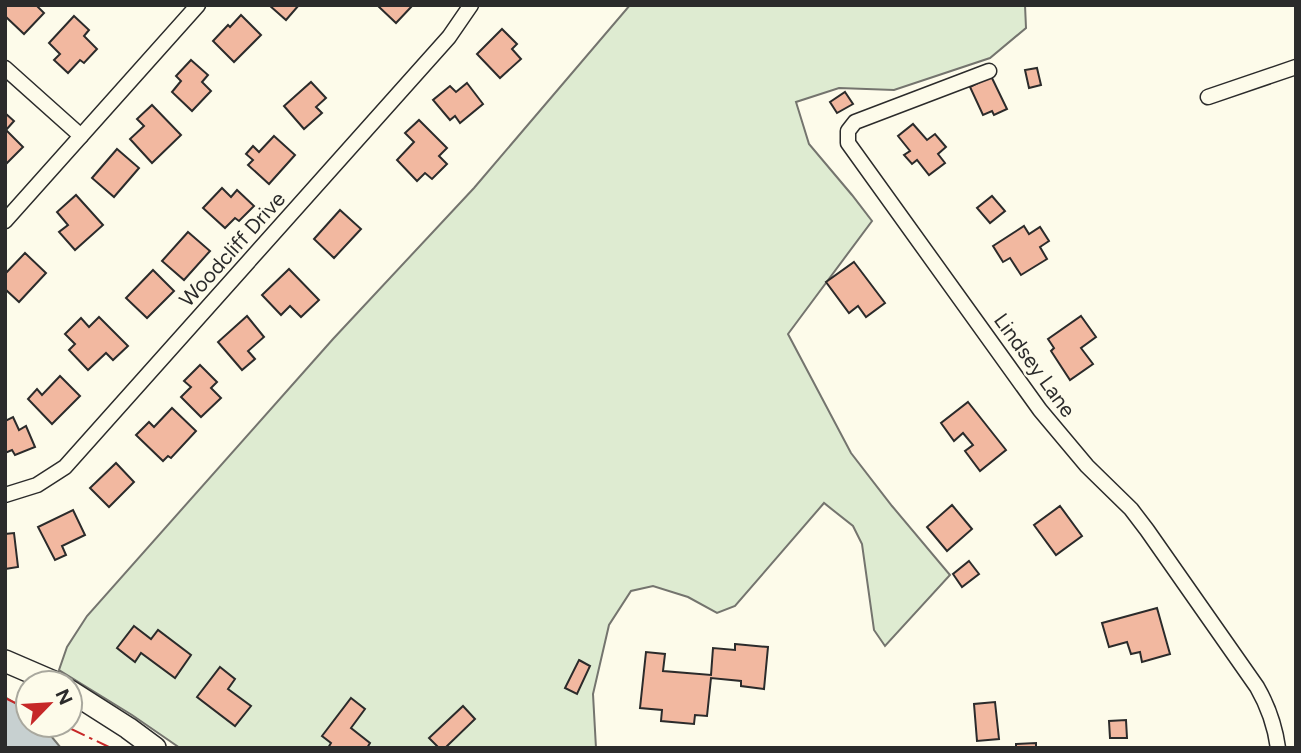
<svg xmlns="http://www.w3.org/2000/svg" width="1301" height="753" viewBox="0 0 1301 753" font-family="Figtree,sans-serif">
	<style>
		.green { fill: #deebd1; stroke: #74746e; stroke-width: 2 }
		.water { fill: #c7d0d0; stroke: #74746e; stroke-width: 2 }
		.building { fill: #f2b8a0; stroke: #2b2b2b; stroke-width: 2 }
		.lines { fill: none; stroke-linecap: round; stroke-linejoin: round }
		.street-casing { stroke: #2b2b2b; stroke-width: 17 }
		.secondary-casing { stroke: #2b2b2b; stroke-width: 24 }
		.street { stroke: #fdfbea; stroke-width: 14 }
		.secondary { stroke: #fdfbea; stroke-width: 21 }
		.power { stroke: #c62828; stroke-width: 2; stroke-dasharray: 24 5 3.5 5; stroke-linecap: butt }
		.labels { text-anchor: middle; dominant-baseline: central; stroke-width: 5; stroke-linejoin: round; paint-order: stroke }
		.street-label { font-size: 21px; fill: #2b2b2b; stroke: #fdfbea }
	</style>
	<rect width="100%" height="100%" fill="#fdfbea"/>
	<!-- green -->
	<polygon class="green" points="630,5 1025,5 1026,28 990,58 894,90 839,88 796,102 809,144 852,195 872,221 788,334 851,453 892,506 950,575 885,646 874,630 862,544 853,526 824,503 735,606 717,613 688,597 653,586 631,591 609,625 593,694 596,748 180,748 132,715 59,670 67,647 87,616 333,339 474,188"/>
	<!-- water -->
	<polygon class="water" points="5,697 28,711 28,725 42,725 61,748 5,748"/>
	<!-- building -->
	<g class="building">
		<polygon points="5,5 36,5 44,13 24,34 5,16"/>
		<polygon points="269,5 299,5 286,20"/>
		<polygon points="377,5 413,5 396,23"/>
		<polygon points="241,15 261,35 234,62 213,41 228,25 230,27"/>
		<polygon points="74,16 89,30 84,36 97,49 84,63 80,60 68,73 54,60 60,54 49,43"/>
		<polygon points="502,29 517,44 512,49 521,59 500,78 477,54"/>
		<polygon points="191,60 208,75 202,82 211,91 192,111 172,92 181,81 176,76"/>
		<polygon points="1037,68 1041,85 1029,88 1025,70"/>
		<polygon points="991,76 1007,109 994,115 992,111 983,115 970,87"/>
		<polygon points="311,82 326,98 316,107 322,113 304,129 284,106"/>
		<polygon points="467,83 483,104 460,123 455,116 450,120 433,100 450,86 456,92"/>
		<polygon points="845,92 853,104 837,113 830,102"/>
		<polygon points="152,105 181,135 152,163 130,139 144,126 137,119"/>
		<polygon points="5,113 14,121 6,130 23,147 5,165"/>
		<polygon points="419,120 447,148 439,156 447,164 432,179 425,173 417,181 397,160 414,142 405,133"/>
		<polygon points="913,124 927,140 935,134 946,147 938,154 945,163 929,175 917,160 912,164 904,155 910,151 898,136"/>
		<polygon points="274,136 295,155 269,184 248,165 253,160 246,154 253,146 259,152"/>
		<polygon points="117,149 139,168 114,197 92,178"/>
		<polygon points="222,188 231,197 237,190 254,206 239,221 235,218 225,228 203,208"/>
		<polygon points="76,195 103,225 75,250 59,232 68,225 57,212"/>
		<polygon points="992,196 1005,211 990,223 977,208"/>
		<polygon points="340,210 361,229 334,258 314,239"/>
		<polygon points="1024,226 1029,234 1040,227 1049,241 1040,247 1047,259 1021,275 1010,258 1003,262 993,246"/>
		<polygon points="188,232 210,251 184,280 162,261"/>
		<polygon points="25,253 46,273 19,302 5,289 5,274"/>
		<polygon points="854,262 885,303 866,317 858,306 849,313 826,282"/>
		<polygon points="289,269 319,300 301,317 290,306 281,315 262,295"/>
		<polygon points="153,270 174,291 147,318 126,298"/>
		<polygon points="247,316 264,337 248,351 255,359 242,370 218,342"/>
		<polygon points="1081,316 1096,337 1081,348 1093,364 1070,380 1051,351 1054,348 1048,339"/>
		<polygon points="99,317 128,346 113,360 106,353 88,370 69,350 75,344 65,334 81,318 89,327"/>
		<polygon points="200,365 217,382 211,388 221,398 201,417 181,397 191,387 184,381"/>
		<polygon points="60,376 80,396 52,424 28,399 37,389 42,395"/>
		<polygon points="968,402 1006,450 980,471 965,451 973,445 963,433 954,441 941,423"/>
		<polygon points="172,408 196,431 171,458 168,456 163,461 136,435 149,422 154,427"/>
		<polygon points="13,417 19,430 26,426 35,447 15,455 12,450 5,453 5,421"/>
		<polygon points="116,463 134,482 109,507 90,488"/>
		<polygon points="952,505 972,529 947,551 927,527"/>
		<polygon points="1060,506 1082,536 1056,555 1034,525"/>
		<polygon points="73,510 85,535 62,546 66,555 55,560 38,527"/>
		<polygon points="14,533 18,567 5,569 5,534"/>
		<polygon points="969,561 979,574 962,587 953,574"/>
		<polygon points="1157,608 1170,654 1142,662 1140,652 1131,654 1127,642 1109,647 1102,623"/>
		<polygon points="134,626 151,639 158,630 191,655 175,678 141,653 135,662 117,648"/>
		<polygon points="735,644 768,647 764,689 741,686 741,681 711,678 707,716 695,715 694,724 661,721 662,710 640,708 646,652 665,654 663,671 711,675 713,648 735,650"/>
		<polygon points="579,660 590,666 577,694 565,688"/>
		<polygon points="220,667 235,679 228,689 251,706 235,726 197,697"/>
		<polygon points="351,698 365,709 351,728 370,743 367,748 328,748 331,743 322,736"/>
		<polygon points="995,702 999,739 977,741 974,704"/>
		<polygon points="463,706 475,719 445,748 439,748 429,738"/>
		<polygon points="1126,720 1127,738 1110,738 1109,721"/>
		<polygon points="1036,743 1036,748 1016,748 1016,744"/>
	</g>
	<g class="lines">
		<defs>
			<g id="street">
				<polyline points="5,68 81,136"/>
				<path d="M989,71L855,122L848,131V143L1040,410L1087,466L1131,509L1147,530L1257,687C1268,706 1275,726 1278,748"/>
				<polyline points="1208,97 1296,67"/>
				<polyline points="5,221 198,5"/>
				<polyline points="5,495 37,485 65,467 449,37 471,5"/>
			</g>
			<g id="secondary">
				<polyline points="5,661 56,683"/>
				<polyline points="70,691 128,728 155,748"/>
			</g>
		</defs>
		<!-- street casing -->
		<use href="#street" class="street-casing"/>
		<!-- secondary casing -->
		<use href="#secondary" class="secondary-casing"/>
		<!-- street -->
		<use href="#street" class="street"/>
		<!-- secondary -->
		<use href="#secondary" class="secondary"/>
		<!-- power -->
		<g class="power">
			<polyline points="5,698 28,709"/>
			<polyline points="63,725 111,748"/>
		</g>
	</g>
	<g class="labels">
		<!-- street labels -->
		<g class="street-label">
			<text transform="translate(232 249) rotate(-48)">Woodcliff Drive</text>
			<text transform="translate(1035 365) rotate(54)">Lindsey Lane</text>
		</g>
	</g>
	<!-- border -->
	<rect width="1301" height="753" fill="none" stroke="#2b2b2b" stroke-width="14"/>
	<!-- north arrow -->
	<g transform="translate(49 704) rotate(65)"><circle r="33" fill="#fdfbea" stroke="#a9a89e" stroke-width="2"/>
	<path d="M0-5L12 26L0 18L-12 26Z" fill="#c62828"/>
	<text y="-10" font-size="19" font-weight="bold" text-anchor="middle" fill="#2b2b2b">N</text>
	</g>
</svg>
